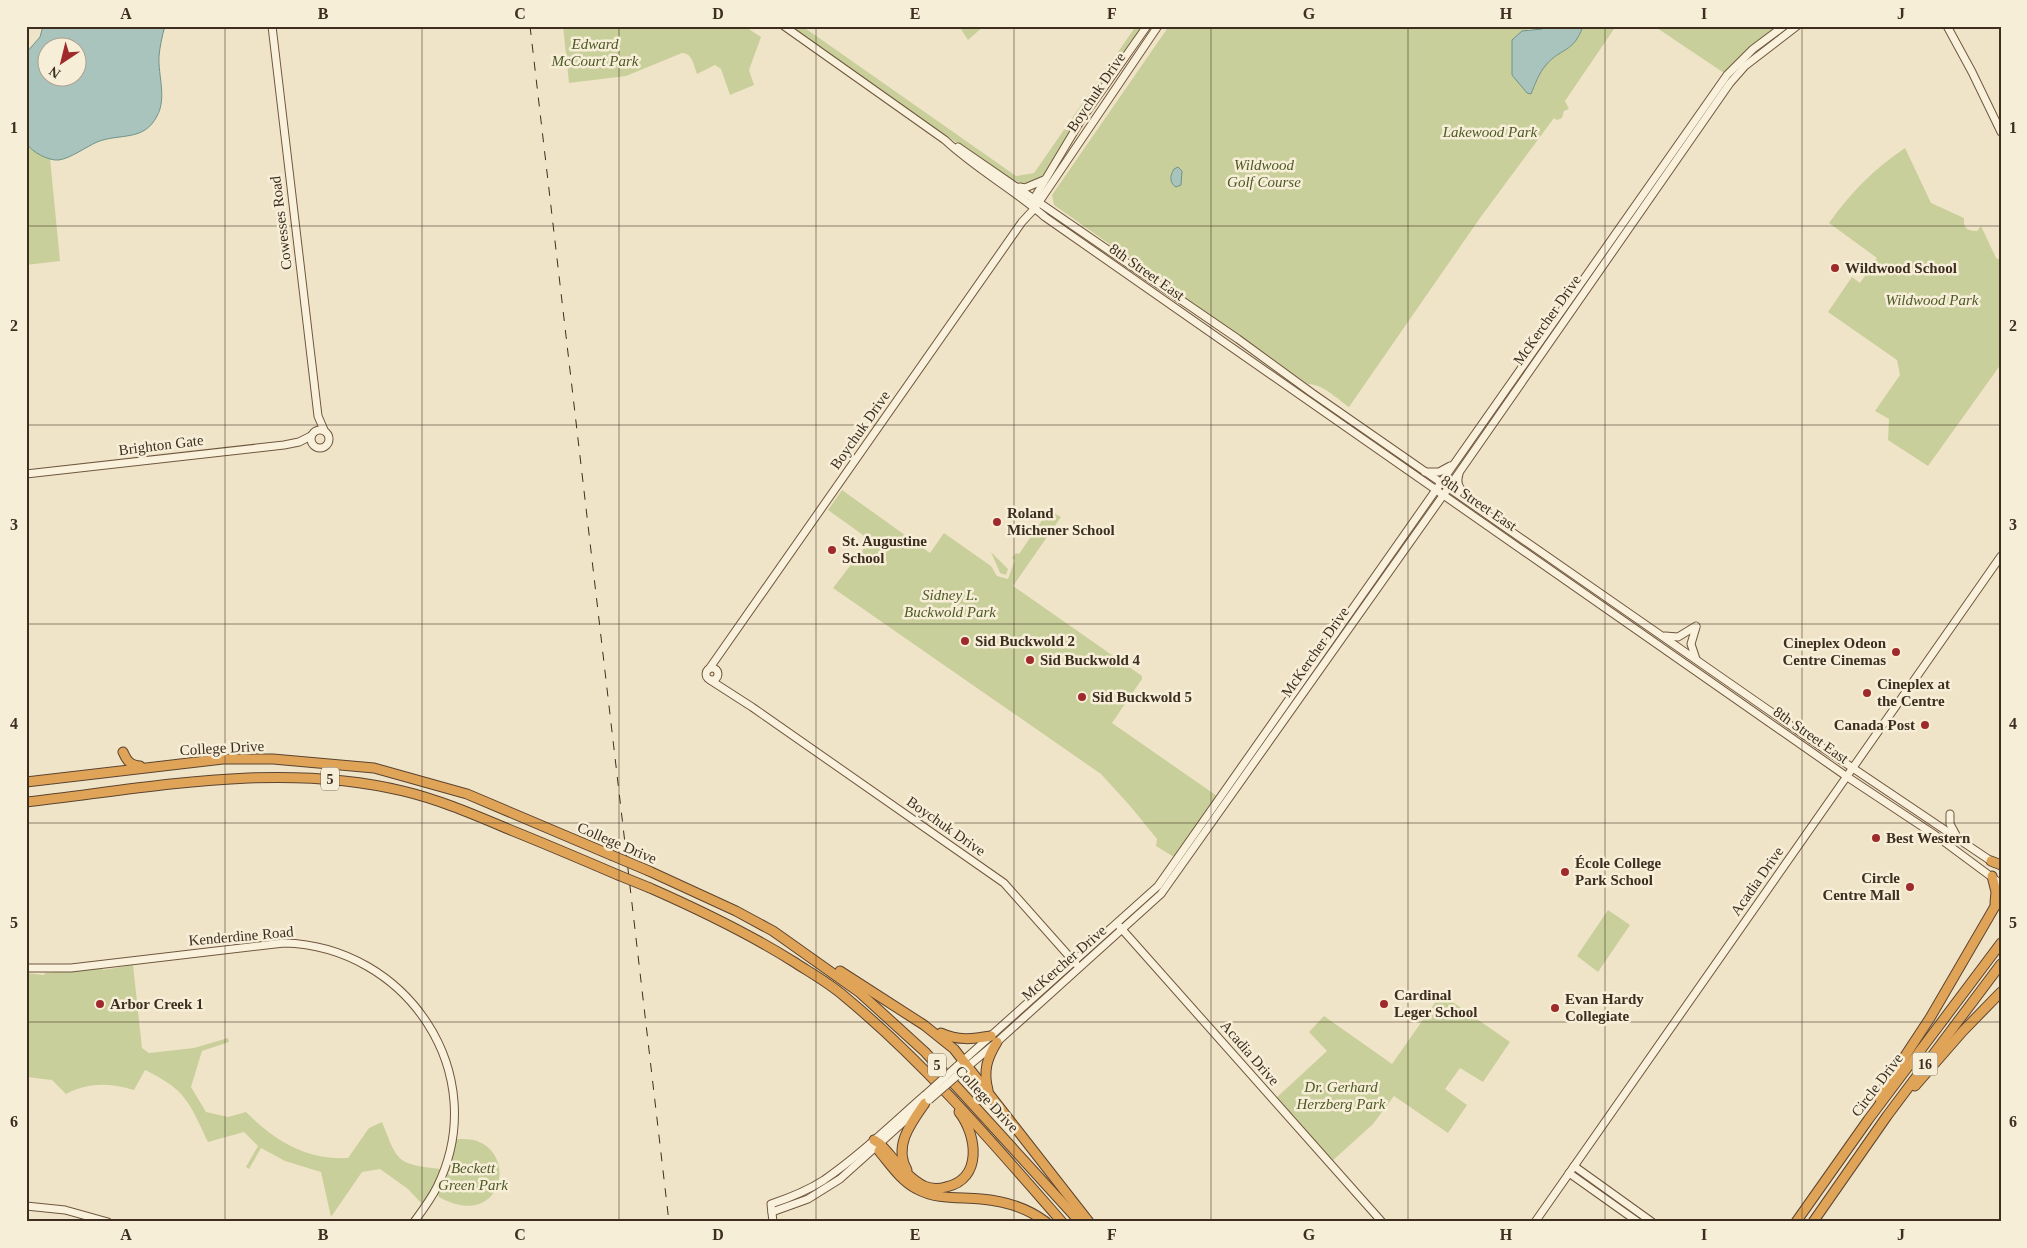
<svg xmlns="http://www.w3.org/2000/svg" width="2027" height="1248" viewBox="0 0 2027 1248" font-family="'Times New Roman',serif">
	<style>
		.green { fill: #c9cf9b }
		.water { fill: #a9c4bc; stroke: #6f938a; fill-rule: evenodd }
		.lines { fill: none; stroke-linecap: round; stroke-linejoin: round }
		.secondary-casing { stroke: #6f573f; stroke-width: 9 }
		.highway-casing { stroke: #5b4430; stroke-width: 11 }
		.secondary { stroke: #faf1dc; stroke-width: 7 }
		.highway { stroke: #e0a458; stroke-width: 9 }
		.rail { stroke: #3d2e20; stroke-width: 1; stroke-dasharray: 9 9; stroke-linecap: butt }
		.secondary-bridge-casing { stroke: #6f573f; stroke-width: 9; stroke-linecap: butt }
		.highway-bridge-casing { stroke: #5b4430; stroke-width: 11; stroke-linecap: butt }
		.secondary-bridge { stroke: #faf1dc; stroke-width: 7 }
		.highway-bridge { stroke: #e0a458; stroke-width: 9 }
		.grid { fill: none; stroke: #3d2e20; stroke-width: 1; stroke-opacity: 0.55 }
		.poi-dot { fill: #9e2a2b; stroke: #f7eed8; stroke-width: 2 }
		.labels { text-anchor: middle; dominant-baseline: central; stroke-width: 5; stroke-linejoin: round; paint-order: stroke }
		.shield { fill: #f7eed8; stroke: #756857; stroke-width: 1 }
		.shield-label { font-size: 14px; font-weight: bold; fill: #3d2e20 }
		.park-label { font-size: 15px; font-style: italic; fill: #4d5a26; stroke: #f7eed8 }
		.street-label { font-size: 15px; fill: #3d2e20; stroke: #f7eed8 }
		.poi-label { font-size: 15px; font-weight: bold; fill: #3d2e20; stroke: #f7eed8; text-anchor: start }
		.neatline { fill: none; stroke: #3d2e20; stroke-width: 2 }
		.grid-label { font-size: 16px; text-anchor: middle; font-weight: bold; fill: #3d2e20 }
	</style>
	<rect width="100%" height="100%" fill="#f0e4c8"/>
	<!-- green -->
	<g class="green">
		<path d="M563,26H744L761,37L749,70L754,85L730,95L721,69L715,65L697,74C694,65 692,53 682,53L626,76L569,83Z"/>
		<path d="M787,26H802L1016,176L1034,173L1136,26H1144L1045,173C1030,188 1023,185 1005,176Z"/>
		<polygon points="959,26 984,26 968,40"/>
		<path d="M1169,26H1544L1542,29H1529L1512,41V75L1531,94C1535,84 1539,73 1546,65C1560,48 1574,53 1583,26H1616L1565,101L1569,109L1564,111L1562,118L1557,120L1554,118L1480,218L1349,407C1337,399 1323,384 1308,384L1054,205L1052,195Z"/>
		<polygon points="1654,26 1784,26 1727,75"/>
		<path d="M26,143C32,152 41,155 50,158L60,261L26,265Z"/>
		<path d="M1905,148L1931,203L1964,218C1963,228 1967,231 1977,231L1981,226L1996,258L2001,260V364L1928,466L1888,440L1889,419L1875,411L1900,375L1897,360L1828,312L1852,277L1860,283L1877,258L1829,223C1851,192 1874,169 1905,148Z"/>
		<polygon points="842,490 930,553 944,533 991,566 997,576 1008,579 1015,560 1012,558 1016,553 1019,554 1049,510 1061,517 1013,586 1142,676 1142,679 1112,723 1217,796 1174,857 1156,846 1157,839 1131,807 1101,774 833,588 870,540 828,510"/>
		<polygon points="991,552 1008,569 1006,575 1000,573"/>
		<polygon points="1608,910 1630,925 1598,972 1577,956"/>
		<path d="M133,965L142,1048L149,1053L194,1048L228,1038L229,1042L202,1051L191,1087L206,1112L228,1117L246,1112C275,1141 306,1160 348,1158L369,1128L382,1122C398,1162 396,1164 441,1169L426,1201L421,1203L408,1189L380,1169L362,1172L331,1217L321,1172L285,1161L261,1148L249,1169L246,1167L258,1146L244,1132L208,1142C200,1126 193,1107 181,1094C171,1083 157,1076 145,1070L134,1090C110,1083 89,1082 66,1094L52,1080L26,1077V973L44,975L45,973L102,967L103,970Z"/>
		<polygon points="1441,994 1510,1042 1483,1082 1460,1068 1445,1089 1467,1105 1448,1133 1394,1096 1373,1124 1330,1163 1274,1100 1327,1051 1309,1032 1324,1016 1392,1064"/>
		<path d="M458,1139C464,1139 471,1139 477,1141C519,1156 500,1231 439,1197L438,1194L447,1178V1173L455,1140Z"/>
	</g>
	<!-- water -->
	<g class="water">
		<path d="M43,26H165C162,36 160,46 159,56C158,76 167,98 157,116C144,142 119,133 97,142C86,147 71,158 59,160C48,161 32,152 26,143V53L40,37ZM48,48H78V78H48Z"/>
		<path d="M1544,26H1583C1574,53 1560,48 1546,65C1539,73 1535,84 1531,94L1527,93L1512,75V40L1522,31L1542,29Z"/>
		<path d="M1178,167L1182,171L1181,185L1176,187C1169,183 1170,175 1174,169Z"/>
	</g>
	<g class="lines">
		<defs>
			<g id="secondary">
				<polyline points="272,26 318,416 324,430"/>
				<path d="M784,26L945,140C976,169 1013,189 1045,217L1846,776L1935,835L2001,884"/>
				<polyline points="1947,26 1972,72 2001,132"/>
				<polyline points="958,147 1238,339 1312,393 1823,748 1994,863"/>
				<polyline points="1020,187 1025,188 1044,180"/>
				<polyline points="1032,202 1081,120 1147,26"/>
				<circle cx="320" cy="439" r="9"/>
				<polyline points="1425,472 1439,472 1450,466"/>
				<polyline points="26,474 284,445 299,442 311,436"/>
				<path d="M1459,474C1456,483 1459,488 1466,495"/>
				<polyline points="1696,627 1691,644 1696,659"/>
				<polyline points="1665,636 1678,637 1696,626"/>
				<circle cx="712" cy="674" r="6"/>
				<polyline points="709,669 1022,222 1035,208 1158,26"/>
				<polyline points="710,680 752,707 1004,883 1076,964"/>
				<polyline points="1950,814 1950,824 1956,835"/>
				<polyline points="1120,927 1382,1222"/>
				<path d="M26,968H71L284,943C407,946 493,1074 437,1187C431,1199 422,1211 414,1222"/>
				<polyline points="956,1067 1158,886 1727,75 1753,49 1784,26"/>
				<polyline points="960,1073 997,1042 1161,894 1449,487 1730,83 1745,66 1797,26"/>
				<polyline points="1574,1166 1652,1222"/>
				<polyline points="1569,1173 1638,1222"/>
				<polyline points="26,1206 65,1210 108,1222"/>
				<polyline points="772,1212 808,1199 840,1179 917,1110"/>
				<path d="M773,1222L771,1204C789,1198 807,1191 824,1180C860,1155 892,1124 925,1095"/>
				<polyline points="1535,1222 2001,556"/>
			</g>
			<g id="highway">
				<path d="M123,752C127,761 130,765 140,766"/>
				<polyline points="26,782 223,759 273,759 374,768 467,794 611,855"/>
				<path d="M26,802C150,788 279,761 403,791C441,800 477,816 513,831C548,845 583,860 618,875"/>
				<polyline points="1991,861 2001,865"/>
				<polyline points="649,871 736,911 773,931 859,992 925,1052 1080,1222"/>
				<polyline points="1992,876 1996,892 1995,903"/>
				<path d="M650,888C700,910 748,933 794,962C811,973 829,983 844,996C925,1063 993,1143 1062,1222"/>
				<polyline points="840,971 924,1025 954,1049 1089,1222"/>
				<path d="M941,1033C958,1041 973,1039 991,1036"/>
				<polyline points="1915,1086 1963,1031 2001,992"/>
				<path d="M988,1090C983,1071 987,1058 997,1042"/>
				<polyline points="1878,1097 1930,1018 2001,896"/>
				<path d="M874,1140L880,1144C893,1157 907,1178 924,1186C931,1189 939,1189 946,1187C983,1179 977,1135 959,1112"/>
				<path d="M879,1151C890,1164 901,1181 917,1189C937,1200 959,1197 981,1199C1005,1201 1026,1207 1046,1222"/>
				<path d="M907,1170C893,1146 911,1123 925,1103"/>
				<polyline points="1796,1222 1868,1120 2001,943"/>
				<polyline points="1813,1222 1887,1116 2001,964"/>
			</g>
		</defs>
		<!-- secondary casing -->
		<use href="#secondary" class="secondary-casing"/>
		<!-- highway casing -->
		<use href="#highway" class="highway-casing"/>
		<!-- secondary -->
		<use href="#secondary" class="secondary"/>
		<!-- highway -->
		<use href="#highway" class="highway"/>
		<!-- rail -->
		<polyline class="rail" points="530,26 669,1222"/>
		<defs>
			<g id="secondary-bridge">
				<polyline points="925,1095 956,1067"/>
				<polyline points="929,1100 960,1073"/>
			</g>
			<g id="highway-bridge">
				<polyline points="611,855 649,871"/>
				<polyline points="618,875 650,888"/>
			</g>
		</defs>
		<!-- secondary-bridge casing -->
		<use href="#secondary-bridge" class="secondary-bridge-casing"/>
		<!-- highway-bridge casing -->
		<use href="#highway-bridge" class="highway-bridge-casing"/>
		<!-- secondary-bridge -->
		<use href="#secondary-bridge" class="secondary-bridge"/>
		<!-- highway-bridge -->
		<use href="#highway-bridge" class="highway-bridge"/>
	</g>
	<!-- grid -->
	<path class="grid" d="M225,26V1222M422,26V1222M619,26V1222M816,26V1222M1014,26V1222M1211,26V1222M1408,26V1222M1605,26V1222M1802,26V1222M26,226H2001M26,425H2001M26,624H2001M26,823H2001M26,1022H2001"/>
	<!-- markers -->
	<g class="poi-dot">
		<circle cx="1835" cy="268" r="5"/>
		<circle cx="997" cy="522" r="5"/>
		<circle cx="832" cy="550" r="5"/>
		<circle cx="965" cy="641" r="5"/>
		<circle cx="1896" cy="652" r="5"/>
		<circle cx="1030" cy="660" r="5"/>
		<circle cx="1867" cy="693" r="5"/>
		<circle cx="1082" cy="697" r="5"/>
		<circle cx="1925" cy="725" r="5"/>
		<circle cx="1876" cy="838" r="5"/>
		<circle cx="1565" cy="872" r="5"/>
		<circle cx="1910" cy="887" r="5"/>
		<circle cx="100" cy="1004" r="5"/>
		<circle cx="1384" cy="1004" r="5"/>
		<circle cx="1555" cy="1008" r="5"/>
	</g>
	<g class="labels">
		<!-- shield labels -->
		<g class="shield">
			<rect x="321" y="767.5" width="18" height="23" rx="4"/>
			<rect x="1912.5" y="1052.5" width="25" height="23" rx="4"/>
			<rect x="928" y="1053.5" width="18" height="23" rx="4"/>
		</g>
		<g class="shield-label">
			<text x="330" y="779">5</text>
			<text x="1925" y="1064">16</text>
			<text x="937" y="1065">5</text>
		</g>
		<!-- park labels -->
		<g class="park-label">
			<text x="595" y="44">Edward<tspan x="595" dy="17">McCourt Park</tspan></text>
			<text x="1490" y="132">Lakewood Park</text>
			<text x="1264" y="165">Wildwood<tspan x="1264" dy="17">Golf Course</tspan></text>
			<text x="1932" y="300">Wildwood Park</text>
			<text x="950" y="595">Sidney L.<tspan x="950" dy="17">Buckwold Park</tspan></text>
			<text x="1341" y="1087">Dr. Gerhard<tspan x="1341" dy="17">Herzberg Park</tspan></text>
			<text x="473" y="1168">Beckett<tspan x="473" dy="17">Green Park</tspan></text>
		</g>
		<!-- street labels -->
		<g class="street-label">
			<text transform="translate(1096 92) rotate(-56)">Boychuk Drive</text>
			<text transform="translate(281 223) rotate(-97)">Cowesses Road</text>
			<text transform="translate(1147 272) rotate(35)">8th Street East</text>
			<text transform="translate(1547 320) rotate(-55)">McKercher Drive</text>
			<text transform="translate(860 430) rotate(-55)">Boychuk Drive</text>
			<text transform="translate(161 445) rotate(-7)">Brighton Gate</text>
			<text transform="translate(1479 503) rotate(34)">8th Street East</text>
			<text transform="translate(1315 652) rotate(-55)">McKercher Drive</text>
			<text transform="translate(1811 735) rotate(35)">8th Street East</text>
			<text transform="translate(222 748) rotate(-3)">College Drive</text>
			<text transform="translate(946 826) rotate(35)">Boychuk Drive</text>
			<text transform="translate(617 843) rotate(23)">College Drive</text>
			<text transform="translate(1757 881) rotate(-55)">Acadia Drive</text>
			<text transform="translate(241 936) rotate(-5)">Kenderdine Road</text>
			<text transform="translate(1064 963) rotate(-41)">McKercher Drive</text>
			<text transform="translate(1250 1053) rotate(49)">Acadia Drive</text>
			<text transform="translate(1877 1085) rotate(-53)">Circle Drive</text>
			<text transform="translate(987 1099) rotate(47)">College Drive</text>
		</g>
		<!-- poi labels -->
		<g class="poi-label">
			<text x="1845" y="268">Wildwood School</text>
			<text x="1007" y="513">Roland<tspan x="1007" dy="17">Michener School</tspan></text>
			<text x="842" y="541">St. Augustine<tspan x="842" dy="17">School</tspan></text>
			<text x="975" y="641">Sid Buckwold 2</text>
			<text x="1886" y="643" text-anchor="end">Cineplex Odeon<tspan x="1886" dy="17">Centre Cinemas</tspan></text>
			<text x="1040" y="660">Sid Buckwold 4</text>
			<text x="1877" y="684">Cineplex at<tspan x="1877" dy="17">the Centre</tspan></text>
			<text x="1092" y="697">Sid Buckwold 5</text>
			<text x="1915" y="725" text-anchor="end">Canada Post</text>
			<text x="1886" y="838">Best Western</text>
			<text x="1575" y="863">École College<tspan x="1575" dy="17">Park School</tspan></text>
			<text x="1900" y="878" text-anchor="end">Circle<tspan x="1900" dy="17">Centre Mall</tspan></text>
			<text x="1394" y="995">Cardinal<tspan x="1394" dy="17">Leger School</tspan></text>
			<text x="1565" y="999">Evan Hardy<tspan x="1565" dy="17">Collegiate</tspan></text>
			<text x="110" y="1004">Arbor Creek 1</text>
		</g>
	</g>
	<!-- border -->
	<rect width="2027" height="1248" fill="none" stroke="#f7eed8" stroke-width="55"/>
	<!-- north arrow -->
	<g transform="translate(62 62) rotate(215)"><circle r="24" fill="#f7eed8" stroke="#ada18e"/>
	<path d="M0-4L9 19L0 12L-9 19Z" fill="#9e2a2b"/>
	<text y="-8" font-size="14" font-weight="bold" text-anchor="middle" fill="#3d2e20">N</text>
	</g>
	<rect x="28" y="28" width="1972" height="1192" class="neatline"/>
	<g class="grid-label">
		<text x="126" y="19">A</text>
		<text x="323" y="19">B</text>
		<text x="520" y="19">C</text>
		<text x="718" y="19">D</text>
		<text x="915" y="19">E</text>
		<text x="1112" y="19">F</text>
		<text x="1309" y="19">G</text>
		<text x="1506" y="19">H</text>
		<text x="1704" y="19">I</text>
		<text x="1901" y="19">J</text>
		<text x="14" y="133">1</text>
		<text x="2013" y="133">1</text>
		<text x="14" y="331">2</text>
		<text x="2013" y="331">2</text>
		<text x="14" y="530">3</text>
		<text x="2013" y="530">3</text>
		<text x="14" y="729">4</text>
		<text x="2013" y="729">4</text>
		<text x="14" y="928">5</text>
		<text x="2013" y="928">5</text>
		<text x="14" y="1127">6</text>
		<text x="2013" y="1127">6</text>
		<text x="126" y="1240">A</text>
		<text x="323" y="1240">B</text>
		<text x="520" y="1240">C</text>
		<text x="718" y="1240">D</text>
		<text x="915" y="1240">E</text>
		<text x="1112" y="1240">F</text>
		<text x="1309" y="1240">G</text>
		<text x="1506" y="1240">H</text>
		<text x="1704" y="1240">I</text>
		<text x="1901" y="1240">J</text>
	</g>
</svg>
